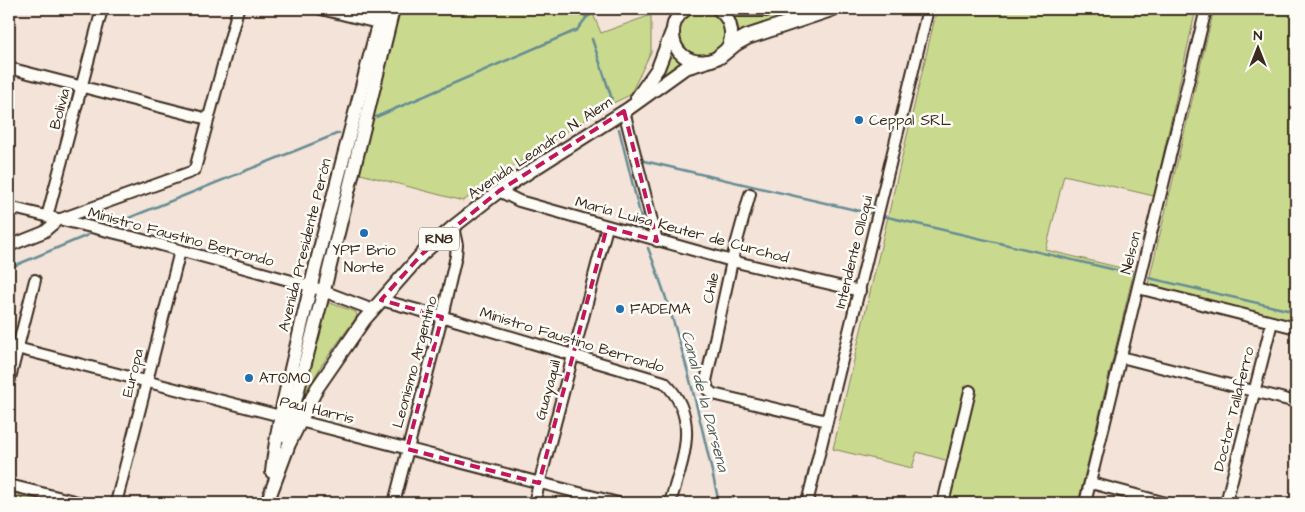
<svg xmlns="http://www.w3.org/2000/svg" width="1305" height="512" viewBox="0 0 1305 512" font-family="'Architects Daughter',sans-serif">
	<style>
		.green { fill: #c9da8e; stroke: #828256 }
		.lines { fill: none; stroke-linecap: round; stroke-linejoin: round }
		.stream { stroke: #668c94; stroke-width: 2.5 }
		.minor-casing { stroke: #3b2a1e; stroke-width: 14 }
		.major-casing { stroke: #3b2a1e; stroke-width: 16 }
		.highway-casing { stroke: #3b2a1e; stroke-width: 18 }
		.minor { stroke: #fdfcf7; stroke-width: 10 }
		.major { stroke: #fdfcf7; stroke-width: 12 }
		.highway { stroke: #fdfcf7; stroke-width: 14 }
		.marked { fill: none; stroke: #c2185b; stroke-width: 4; stroke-dasharray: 10 6; stroke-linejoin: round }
		.poi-dot { fill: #1f6fb2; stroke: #fdfcf7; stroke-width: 2 }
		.labels { text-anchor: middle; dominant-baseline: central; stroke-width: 5; stroke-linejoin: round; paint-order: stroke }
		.shield { fill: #fdfcf7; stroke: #75695f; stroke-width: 1 }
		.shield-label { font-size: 14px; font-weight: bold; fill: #3b2a1e }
		.street-label { font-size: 15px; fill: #3b2a1e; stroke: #fdfcf7 }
		.poi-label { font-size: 15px; fill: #3b2a1e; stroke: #fdfcf7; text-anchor: start }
		.water-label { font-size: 16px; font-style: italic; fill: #505b59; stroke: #fdfcf7 }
	</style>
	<rect width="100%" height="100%" fill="#f3e3d8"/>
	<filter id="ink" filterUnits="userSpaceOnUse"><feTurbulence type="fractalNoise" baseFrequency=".02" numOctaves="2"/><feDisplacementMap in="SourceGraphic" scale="10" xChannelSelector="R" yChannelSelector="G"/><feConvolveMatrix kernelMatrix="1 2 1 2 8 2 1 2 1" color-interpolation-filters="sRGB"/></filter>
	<g filter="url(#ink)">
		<!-- green -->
		<g class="green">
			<circle cx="701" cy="32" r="24"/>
			<polygon points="398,9 591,9 601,33 651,15 651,52 630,95 607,106 530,155 463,201 357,173"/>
			<polygon points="789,9 816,9 738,34 737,25 732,13 756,14"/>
			<polygon points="937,9 1196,9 1154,196 1064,175 1046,250 1134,271 1078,503 943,503 952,462 917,452 912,468 833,449"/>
			<polygon points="1214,9 1296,9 1296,323 1148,284"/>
			<polygon points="670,50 685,65 647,93"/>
			<polygon points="327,302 356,312 357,316 321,366 304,396 301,395"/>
			<polygon points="9,493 50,503 9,503"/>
		</g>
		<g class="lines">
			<!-- stream -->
			<g class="stream">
				<polyline points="583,9 586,18"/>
				<polyline points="592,39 612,99"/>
				<polyline points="376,117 577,30 586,18 598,9"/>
				<polyline points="619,129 643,226"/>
				<polyline points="644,161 873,214"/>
				<polyline points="883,216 1133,274"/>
				<polyline points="109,226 339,133"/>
				<path d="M648,248C680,330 700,417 719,503"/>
				<polyline points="9,268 88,235"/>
				<polyline points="1149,278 1296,312"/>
			</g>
			<defs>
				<g id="minor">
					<polyline points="321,9 386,25"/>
					<polyline points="9,68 208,119"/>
					<polyline points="624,111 657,241"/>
					<polyline points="499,191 519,201 732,261 860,291"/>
					<polyline points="750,194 734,252 706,381 708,390 713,394 827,421"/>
					<polyline points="9,207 132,237 310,286 373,310"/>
					<polyline points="47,217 102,9"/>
					<polyline points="9,246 44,232 58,220 191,172 195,169 238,9"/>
					<polyline points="1138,288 1296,328"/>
					<path d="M381,300L451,319L664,382C702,418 682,461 670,503"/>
					<polyline points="9,346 618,503"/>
					<polyline points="1121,357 1296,402"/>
					<polyline points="9,382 35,280"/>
					<polyline points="1091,483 1166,503"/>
					<polyline points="9,485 82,503"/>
					<polyline points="116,503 180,251"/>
					<polyline points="394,503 442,317 456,256 457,245 453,227"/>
					<polyline points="534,503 607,227"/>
					<polyline points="807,503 928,9"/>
					<polyline points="943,503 970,391"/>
					<polyline points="1085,503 1206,9"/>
					<polyline points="1226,503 1272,322"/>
				</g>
				<g id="major">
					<path d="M686,9C677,15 672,24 673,35C675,73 734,69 731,31C730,22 725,14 718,9"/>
					<polyline points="637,98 658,68 672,32"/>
					<polyline points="286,436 324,290 393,9"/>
					<path d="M272,472C277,424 289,378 300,331C325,223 355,116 382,9"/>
					<polyline points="267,503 289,444 317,388 364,320 422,254 453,227 499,191 628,109 685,68 705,62"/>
				</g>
				<g id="highway">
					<polyline points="737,9 766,9"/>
					<polyline points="720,56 736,43 747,37 831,9"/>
				</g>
			</defs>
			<!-- minor casing -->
			<use href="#minor" class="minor-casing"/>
			<!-- major casing -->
			<use href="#major" class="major-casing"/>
			<!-- highway casing -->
			<use href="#highway" class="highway-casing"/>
			<!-- minor -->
			<use href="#minor" class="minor"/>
			<!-- major -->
			<use href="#major" class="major"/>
			<!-- highway -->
			<use href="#highway" class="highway"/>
		</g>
	</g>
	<!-- marked area -->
	<path class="marked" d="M624,111L657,241L607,227L539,483L407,449L442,317L381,300L422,254L499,191Z"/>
	<!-- markers -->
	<g class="poi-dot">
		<circle cx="859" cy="120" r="5"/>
		<circle cx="364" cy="233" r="5"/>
		<circle cx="620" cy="309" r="5"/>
		<circle cx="249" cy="378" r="5"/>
	</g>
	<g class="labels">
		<!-- shield labels -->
		<rect class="shield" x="419" y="227.5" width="40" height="23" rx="4"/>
		<g class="shield-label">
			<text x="439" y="239">RN8</text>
		</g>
		<!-- street labels -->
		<g class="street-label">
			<text transform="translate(60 109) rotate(-75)">Bolivia</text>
			<text transform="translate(540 148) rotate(-34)">Avenida Leandro N. Alem</text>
			<text transform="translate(682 230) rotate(15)">María Luisa Keuter de Curchod</text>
			<text transform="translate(181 237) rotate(15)">Ministro Faustino Berrondo</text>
			<text transform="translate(305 245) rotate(-76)">Avenida Presidente Perón</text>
			<text transform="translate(854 252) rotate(-76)">Intendente Olloqui</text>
			<text transform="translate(1131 253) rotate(-76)">Nelson</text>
			<text transform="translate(711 288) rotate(-78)">Chile</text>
			<text transform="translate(572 340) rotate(17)">Ministro Faustino Berrondo</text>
			<text transform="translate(415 362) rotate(-75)">Leonismo Argentino</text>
			<text transform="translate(133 373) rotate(-76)">Europa</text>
			<text transform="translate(548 390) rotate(-75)">Guayaquil</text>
			<text transform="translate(1234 409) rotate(-76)">Doctor Tallaferro</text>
			<text transform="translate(317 410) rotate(14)">Paul Harris</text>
		</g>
		<!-- poi labels -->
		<g class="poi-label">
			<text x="869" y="120">Ceppal SRL</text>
			<text x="364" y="250" text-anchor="middle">YPF Brio<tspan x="364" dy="17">Norte</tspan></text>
			<text x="630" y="309">FADEMA</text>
			<text x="259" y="378">ATOMO</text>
		</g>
		<!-- water labels -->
		<g class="water-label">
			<text transform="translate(705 401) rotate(75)">Canal de la Darsena</text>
		</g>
	</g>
	<!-- margin -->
	<rect width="1305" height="512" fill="none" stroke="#fdfcf7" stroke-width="30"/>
	<rect x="15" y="15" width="1275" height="482" fill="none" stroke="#3b2a1e" stroke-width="2" filter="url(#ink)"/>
	<!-- north arrow -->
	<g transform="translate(1258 48)" stroke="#fdfcf7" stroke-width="4" paint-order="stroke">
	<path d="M0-4L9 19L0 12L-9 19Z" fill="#3b2a1e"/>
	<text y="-8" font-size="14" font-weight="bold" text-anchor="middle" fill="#3b2a1e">N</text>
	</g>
</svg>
